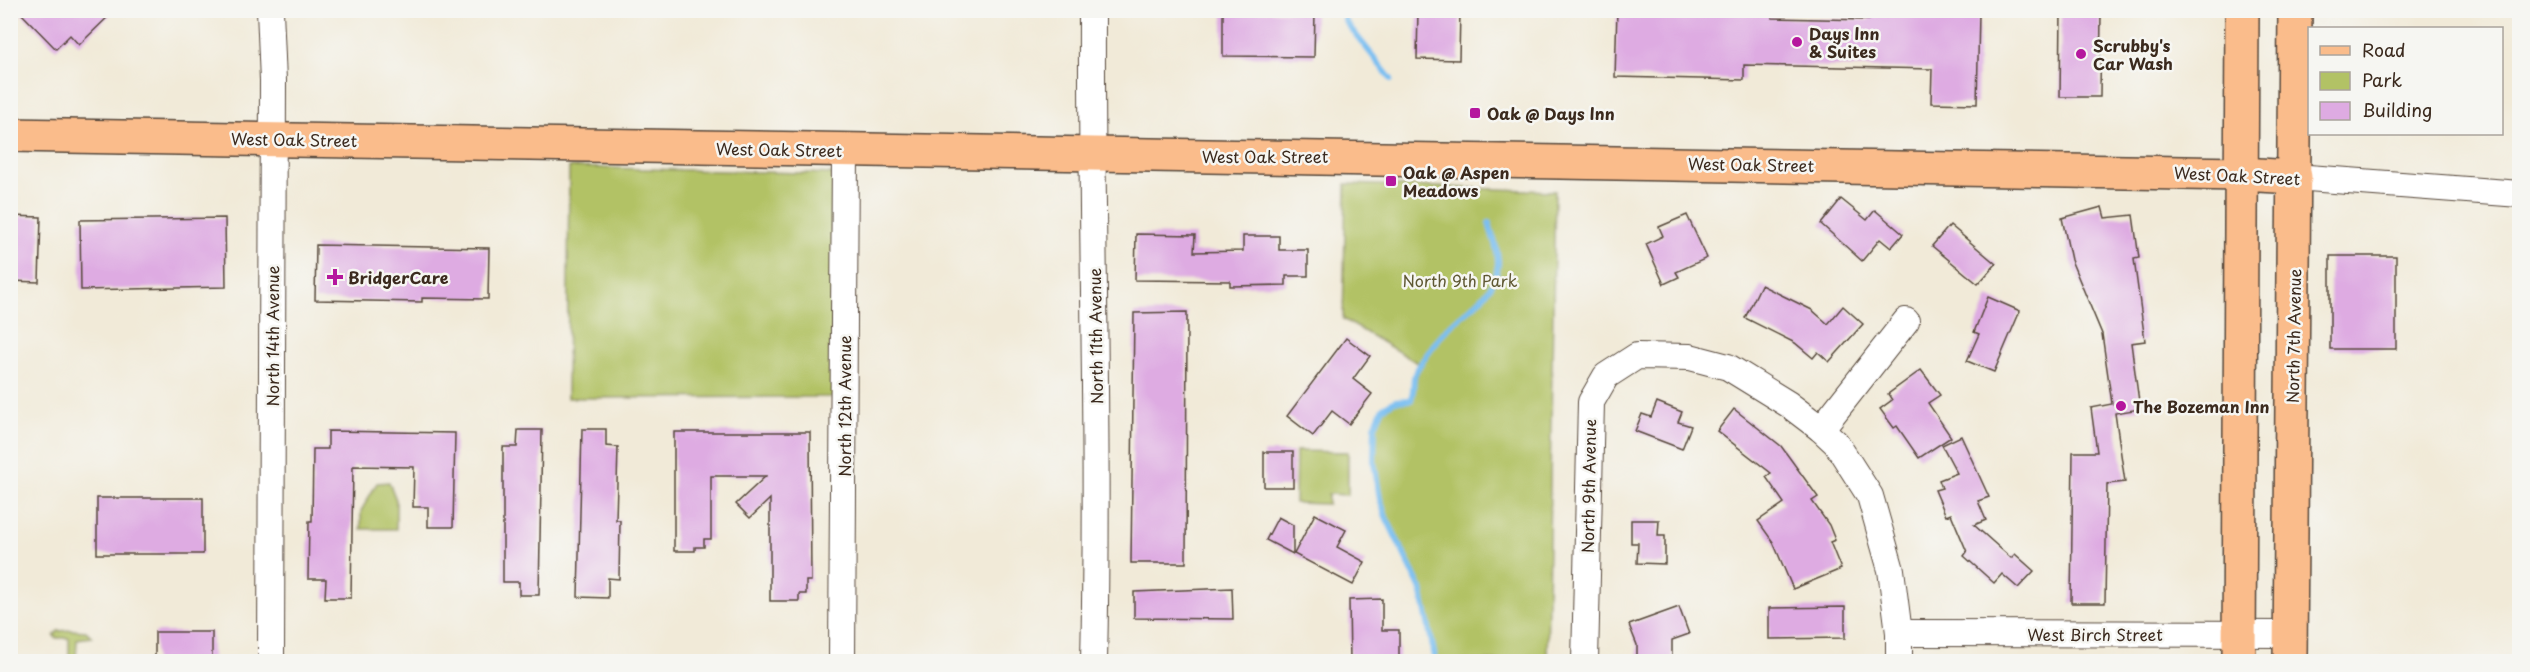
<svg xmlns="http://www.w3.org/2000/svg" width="2530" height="672" viewBox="0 0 2530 672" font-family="'Playpen Sans',sans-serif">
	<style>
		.green { fill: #b2c265; stroke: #767642; stroke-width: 1.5 }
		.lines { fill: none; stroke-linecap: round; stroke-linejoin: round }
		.stream { stroke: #7abff1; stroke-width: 6 }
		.building { fill: #deabe2 }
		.minor-casing { stroke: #56473a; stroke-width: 28 }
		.major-casing { stroke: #56473a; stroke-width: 36 }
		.minor { stroke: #fff; stroke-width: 26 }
		.major { stroke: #fabc8b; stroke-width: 33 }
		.poi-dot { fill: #b5179e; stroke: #f6f6f2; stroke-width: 2 }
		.labels { text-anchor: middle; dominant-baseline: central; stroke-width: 5; stroke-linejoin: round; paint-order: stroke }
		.poi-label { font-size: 16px; font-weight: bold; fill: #3b2a1e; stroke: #f6f6f2; text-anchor: start }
		.street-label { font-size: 16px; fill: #3b2a1e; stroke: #f6f6f2 }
		.park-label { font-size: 16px; fill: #5f5833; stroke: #f6f6f2 }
	</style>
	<rect width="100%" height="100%" fill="#f6f6f2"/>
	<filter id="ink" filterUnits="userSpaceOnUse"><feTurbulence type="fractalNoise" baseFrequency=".0167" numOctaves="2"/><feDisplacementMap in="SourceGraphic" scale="12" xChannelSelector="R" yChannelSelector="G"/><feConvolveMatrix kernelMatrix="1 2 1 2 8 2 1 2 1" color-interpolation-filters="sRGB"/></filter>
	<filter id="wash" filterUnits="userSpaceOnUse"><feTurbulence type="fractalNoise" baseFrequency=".008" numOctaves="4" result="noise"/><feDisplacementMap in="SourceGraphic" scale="24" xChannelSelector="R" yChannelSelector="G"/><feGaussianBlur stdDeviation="1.35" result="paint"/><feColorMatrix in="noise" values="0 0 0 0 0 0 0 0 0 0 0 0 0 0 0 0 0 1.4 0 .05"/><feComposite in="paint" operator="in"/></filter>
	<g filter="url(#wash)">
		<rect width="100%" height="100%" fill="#f1ead8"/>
		<!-- green -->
		<g class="green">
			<polygon points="569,167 840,174 841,397 567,398"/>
			<path d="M1346,184L1555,191L1547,661H1436C1431,638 1429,612 1421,589C1413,564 1397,542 1387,518C1377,496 1364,425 1385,407C1392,401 1402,401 1411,400C1416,387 1414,377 1421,365L1343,319Z"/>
			<polygon points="1296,451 1348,452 1348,495 1328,494 1328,504 1295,503"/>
			<polygon points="389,482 396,500 396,529 361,529 361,511 377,483"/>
			<polygon points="72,630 86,631 92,637 77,639 76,661 69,661 69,638 56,638 54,636 58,631"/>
		</g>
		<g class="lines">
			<!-- stream -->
			<g class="stream">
				<polyline points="1345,10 1345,21 1391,79"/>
				<path d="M1436,662L1421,589L1386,517L1380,499L1374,462L1375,426L1383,408L1395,401L1411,400C1414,391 1413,386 1414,377C1415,369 1433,346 1439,338C1458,312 1495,300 1498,264C1499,251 1492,235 1489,223"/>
			</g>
		</g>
		<g id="blocks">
			<!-- building -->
			<g class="building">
				<polygon points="18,10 115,10 79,45 70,35 56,49"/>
				<polygon points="1418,10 1460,10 1459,60 1417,59"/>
				<polygon points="1617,10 1773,11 1772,18 1869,20 1870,10 1956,10 1979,13 1977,104 1931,103 1932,69 1744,65 1744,80 1615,77"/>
				<polygon points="2061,10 2101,10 2100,97 2060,97"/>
				<polygon points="1223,11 1315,12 1314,57 1223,56"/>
				<polygon points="1841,199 1867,220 1875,210 1903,234 1891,248 1880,239 1862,261 1821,224"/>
				<polygon points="2102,207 2105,218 2133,215 2139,258 2134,259 2145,341 2131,343 2140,409 2115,413 2125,482 2107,484 2105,603 2071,603 2073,452 2097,452 2091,408 2112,404 2102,334 2071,260 2062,218"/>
				<polygon points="1687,215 1707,258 1676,272 1679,277 1664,284 1646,244 1663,236 1659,227"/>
				<polygon points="10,216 41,217 39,282 10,281"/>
				<polygon points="225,218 226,287 81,290 80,220"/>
				<polygon points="1950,225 1996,264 1978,284 1932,246"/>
				<polygon points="1136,234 1195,235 1194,252 1243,251 1243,236 1279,236 1279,250 1308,250 1308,276 1286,276 1286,285 1230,286 1230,281 1135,280"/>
				<polygon points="316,245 489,248 488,299 422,298 422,302 315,300"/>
				<rect x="2330" y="256" width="66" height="93"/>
				<polygon points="1761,285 1812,310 1828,324 1843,306 1863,324 1829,362 1818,352 1813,358 1795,343 1745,318"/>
				<polygon points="1988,297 2020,311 1994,372 1967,361 1979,334 1974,332"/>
				<polygon points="1187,312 1186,563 1131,563 1134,313"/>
				<polygon points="1346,338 1370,356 1353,379 1372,394 1349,424 1332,411 1313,436 1287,416"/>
				<polygon points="1921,370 1940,395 1928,403 1951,437 1919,458 1897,426 1894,428 1880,409 1892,400 1888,394"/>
				<polygon points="1657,402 1682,412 1678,422 1691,426 1682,449 1635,431 1642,414 1651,417"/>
				<polygon points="1734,409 1781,446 1818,497 1812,501 1829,525 1835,540 1830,542 1841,569 1793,589 1773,542 1758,521 1784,503 1766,477 1771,473 1717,431"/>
				<polygon points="582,429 606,429 606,446 618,447 616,520 620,520 619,579 608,578 608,598 578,597"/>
				<polygon points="518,430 542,430 539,595 519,595 519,582 503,582 503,447 517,447"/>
				<polygon points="328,431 455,433 453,527 428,527 428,507 413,507 414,467 353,466 351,598 325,598 326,579 308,579 309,521 312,521 313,449 328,449"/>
				<polygon points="674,432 810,432 811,581 806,581 806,594 799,594 799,601 770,601 770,499 750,518 736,504 766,476 711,476 711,539 704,539 704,547 695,547 695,551 674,551"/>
				<polygon points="1961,436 1989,497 1978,501 1986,520 1974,525 2011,558 2015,554 2034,571 2018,588 2002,574 1994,583 1964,556 1967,552 1951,514 1946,516 1935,490 1942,488 1939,480 1957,473 1942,445"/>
				<rect x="1264" y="452" width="29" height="35"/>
				<rect x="97" y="498" width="106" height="56"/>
				<polygon points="1315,514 1346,530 1337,547 1365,562 1353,585 1294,554"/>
				<polygon points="1278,517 1293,525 1293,554 1266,540"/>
				<polygon points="1631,520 1659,520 1658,536 1665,536 1665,564 1637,563 1638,543 1631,543"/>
				<polygon points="1232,588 1233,619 1134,618 1134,592"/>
				<polygon points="1382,599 1382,630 1399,630 1399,662 1350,662 1349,600"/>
				<polygon points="1679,607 1689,634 1672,640 1672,662 1637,662 1637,645 1629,625"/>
				<polygon points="1845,607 1845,638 1769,639 1769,608"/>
				<rect x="155" y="632" width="57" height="30"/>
			</g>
		</g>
	</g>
	<g filter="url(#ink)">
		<use href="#blocks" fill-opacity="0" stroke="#56473a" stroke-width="1.5"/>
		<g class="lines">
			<defs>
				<g id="minor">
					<polyline points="270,10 273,81 271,662"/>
					<path d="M1092,10C1091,228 1099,444 1094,662"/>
					<polyline points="2295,177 2520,194"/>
					<polyline points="1821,429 1906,321"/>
					<polyline points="1899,633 2291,634"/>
					<polyline points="842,662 845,150"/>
					<polyline points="1585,662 1591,402 1606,376 1637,356 1690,357 1728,367 1788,404 1821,429 1836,443 1870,496 1891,570 1899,633 1899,662"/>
				</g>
				<g id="major">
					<polyline points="10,135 2241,174 2295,177"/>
					<polyline points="2239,662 2242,10"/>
					<polyline points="2290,662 2295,10"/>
				</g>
			</defs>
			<!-- minor casing -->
			<use href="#minor" class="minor-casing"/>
			<!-- major casing -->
			<use href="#major" class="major-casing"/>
			<!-- minor -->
			<use href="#minor" class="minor"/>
			<!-- major -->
			<use href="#major" class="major"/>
		</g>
	</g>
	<!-- markers -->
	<g class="poi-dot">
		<circle cx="1797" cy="42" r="6"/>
		<circle cx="2081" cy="54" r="6"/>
		<rect x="1469" y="107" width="12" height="12" rx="3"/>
		<rect x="1385" y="175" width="12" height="12" rx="3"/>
		<path d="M332 268h6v6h6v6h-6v6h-6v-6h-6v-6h6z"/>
		<circle cx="2121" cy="406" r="6"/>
	</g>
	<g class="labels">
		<!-- poi labels -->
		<g class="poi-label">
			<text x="1809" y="33">Days Inn<tspan x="1809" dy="18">&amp; Suites</tspan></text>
			<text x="2093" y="45">Scrubby's<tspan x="2093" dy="18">Car Wash</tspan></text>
			<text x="1487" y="113">Oak @ Days Inn</text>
			<text x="1403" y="172">Oak @ Aspen<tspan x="1403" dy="18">Meadows</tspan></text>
			<text x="348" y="277">BridgerCare</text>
			<text x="2133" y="406">The Bozeman Inn</text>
		</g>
		<!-- street labels -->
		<g class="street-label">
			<text transform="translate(294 139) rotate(1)">West Oak Street</text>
			<text transform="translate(779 149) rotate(1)">West Oak Street</text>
			<text x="1265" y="156">West Oak Street</text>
			<text transform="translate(1751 164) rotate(1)">West Oak Street</text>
			<text transform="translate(2237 175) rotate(3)">West Oak Street</text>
			<text transform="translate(272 336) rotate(-90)">North 14th Avenue</text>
			<text transform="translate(1095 336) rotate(-91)">North 11th Avenue</text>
			<text transform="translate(2293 336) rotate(-89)">North 7th Avenue</text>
			<text transform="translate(844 406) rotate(-90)">North 12th Avenue</text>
			<text transform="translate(1588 486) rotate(-89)">North 9th Avenue</text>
			<text x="2095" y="634">West Birch Street</text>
		</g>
		<!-- park labels -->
		<g class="park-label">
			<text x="1460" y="280">North 9th Park</text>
		</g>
	</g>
	<!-- margin -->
	<rect width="2530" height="672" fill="none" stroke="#f6f6f2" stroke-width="36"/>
	<!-- legend -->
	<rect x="2308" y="27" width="195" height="108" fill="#f6f6f2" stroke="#aba49d" stroke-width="1.5"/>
	<rect x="2320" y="46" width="30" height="9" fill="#fabc8b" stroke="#aba49d" stroke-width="1.5"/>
	<text x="2362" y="57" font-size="18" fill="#3b2a1e">Road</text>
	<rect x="2320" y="72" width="30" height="18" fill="#b2c265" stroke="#aba49d" stroke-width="1.5"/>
	<text x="2362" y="87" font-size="18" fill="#3b2a1e">Park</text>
	<rect x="2320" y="102" width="30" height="18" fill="#deabe2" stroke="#aba49d" stroke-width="1.5"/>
	<text x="2362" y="117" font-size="18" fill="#3b2a1e">Building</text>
</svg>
